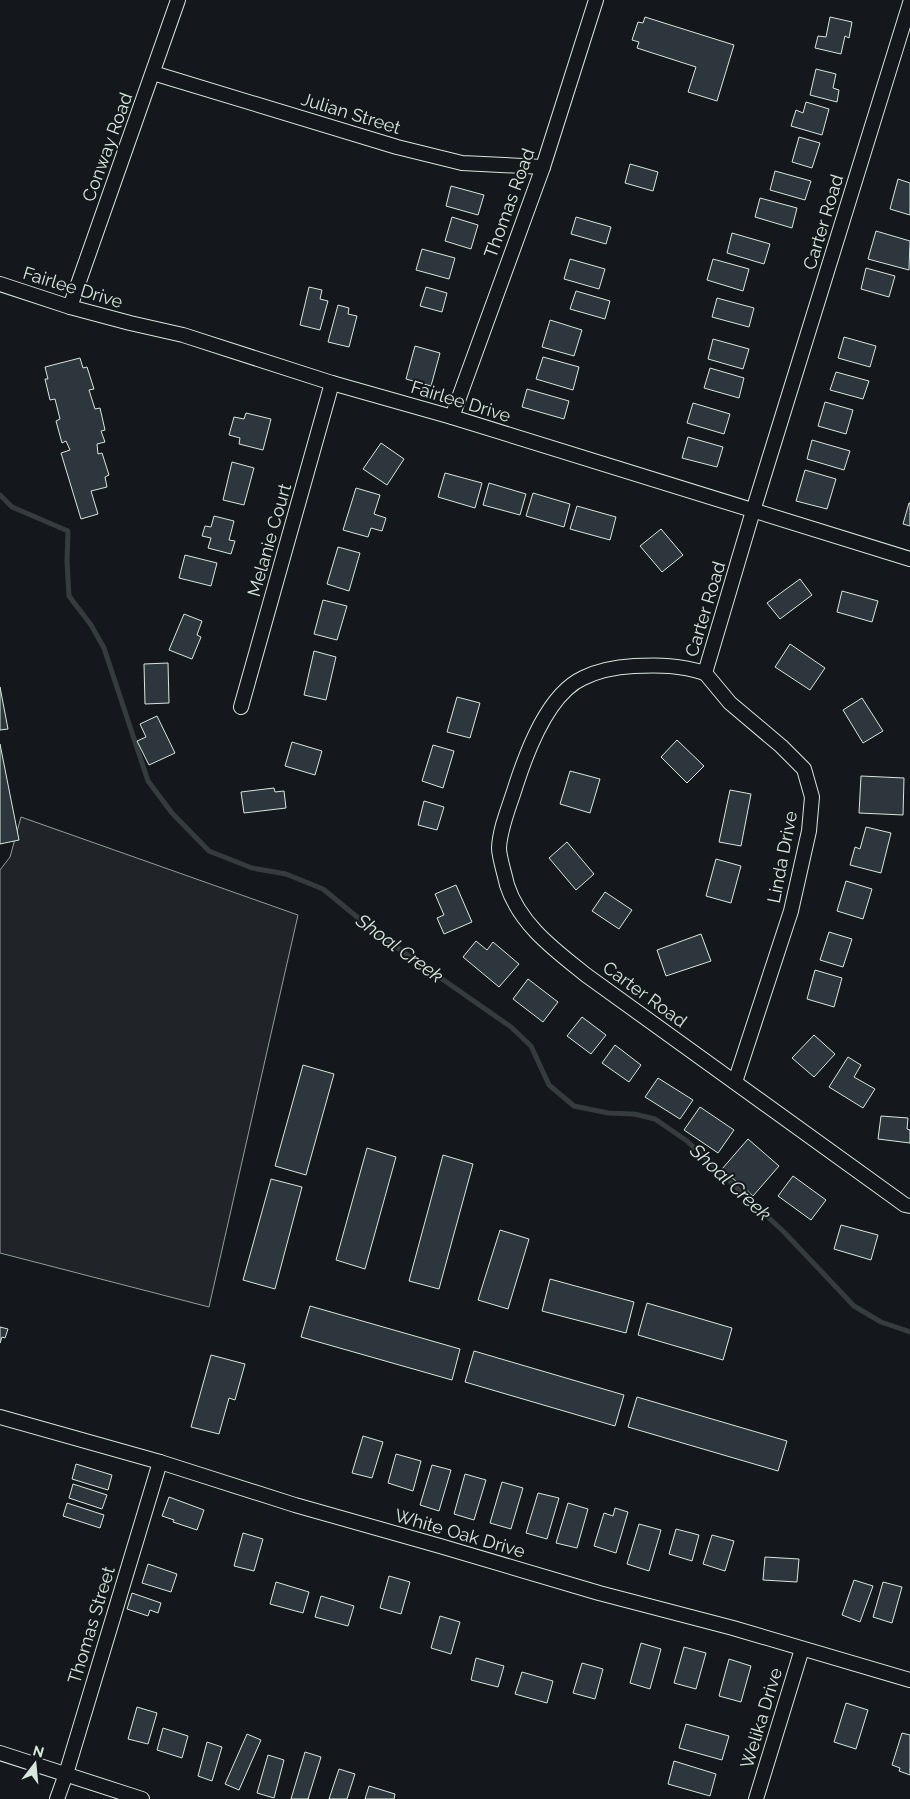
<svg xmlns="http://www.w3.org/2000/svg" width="910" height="1799" viewBox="0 0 910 1799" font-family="Raleway,sans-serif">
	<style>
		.green { fill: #202428; stroke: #939e99 }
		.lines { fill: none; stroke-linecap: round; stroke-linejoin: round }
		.stream { stroke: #363b3e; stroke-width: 5 }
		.building { fill: #2c363c; stroke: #d8e6dc }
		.minor-casing { stroke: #d8e6dc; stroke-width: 16 }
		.minor { stroke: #14181c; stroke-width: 14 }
		.labels { text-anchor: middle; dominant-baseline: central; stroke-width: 4; stroke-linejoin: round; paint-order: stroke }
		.street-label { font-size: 18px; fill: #d8e6dc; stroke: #14181c }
		.water-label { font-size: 19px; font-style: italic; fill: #d8e6dc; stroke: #14181c }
	</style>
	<rect width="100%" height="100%" fill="#14181c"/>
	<!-- green -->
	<polygon class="green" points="21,817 298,915 209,1307 0,1253 0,870 10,857"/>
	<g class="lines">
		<!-- stream -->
		<polyline class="stream" points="0,495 12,507 68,531 67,562 69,596 91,625 104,648 148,781 172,813 209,851 252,868 286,874 323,889 379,935 511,1027 531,1046 549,1085 574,1106 608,1113 634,1114 655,1119 687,1141 784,1232 854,1306 881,1322 910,1332"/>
	</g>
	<!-- building -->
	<g class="building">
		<polygon points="645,17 734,45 717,101 688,92 696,67 637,48 639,42 632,40 638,22 643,23"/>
		<polygon points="830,17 852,22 849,38 845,36 841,54 815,48 818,36 826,37"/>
		<polygon points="816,69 836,74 833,88 839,90 837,102 810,95"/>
		<polygon points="806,102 829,109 822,135 791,126 796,110 803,113"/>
		<polygon points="799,137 820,143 812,168 792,162"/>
		<polygon points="630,164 658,172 653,191 625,183"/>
		<polygon points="775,171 811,181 805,200 770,190"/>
		<polygon points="898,179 910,183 910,215 890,209"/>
		<polygon points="451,186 484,195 478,215 446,206"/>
		<polygon points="760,198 797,208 792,228 755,217"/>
		<polygon points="452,217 478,225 471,249 445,241"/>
		<polygon points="576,217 611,227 606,244 571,234"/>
		<polygon points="876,231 910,241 909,270 868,259"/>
		<polygon points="732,233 770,244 764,264 727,253"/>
		<polygon points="422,249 455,258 449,279 416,270"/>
		<polygon points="570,259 605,269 599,289 564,279"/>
		<polygon points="713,259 749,269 743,291 707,280"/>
		<polygon points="866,268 895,276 889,297 861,289"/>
		<polygon points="309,287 322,290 320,299 328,301 320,330 300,325"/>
		<polygon points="426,287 447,293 442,312 420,306"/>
		<polygon points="576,291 610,301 605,319 570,309"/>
		<polygon points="717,298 754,308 749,327 712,317"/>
		<polygon points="338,305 349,308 348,314 357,316 349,347 328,342"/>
		<polygon points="550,320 582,330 574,356 542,347"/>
		<polygon points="844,337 876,346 870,367 838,358"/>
		<polygon points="713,339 749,349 743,369 708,359"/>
		<polygon points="415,346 440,353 431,386 406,379"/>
		<polygon points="543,357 579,367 573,390 536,379"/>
		<polygon points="80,358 83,368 87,367 94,389 89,390 95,409 100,408 105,430 101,431 105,442 97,444 98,454 102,453 109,475 105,477 107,487 91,491 98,514 81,519 61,453 70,450 66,441 62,443 56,421 60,419 55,399 50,400 45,379 48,379 45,367"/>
		<polygon points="710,368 744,378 739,398 704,388"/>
		<polygon points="836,372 869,381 863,399 830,390"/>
		<polygon points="527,389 569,401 564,419 522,407"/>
		<polygon points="825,402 853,410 846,434 818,426"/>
		<polygon points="693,403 730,414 724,434 687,423"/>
		<polygon points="246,413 271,419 263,450 239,444 240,438 229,435 234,417 244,419"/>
		<polygon points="688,437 723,447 717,467 682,458"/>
		<polygon points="812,440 850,451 844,470 807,459"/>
		<polygon points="381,443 404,459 387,485 363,469"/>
		<polygon points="232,462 254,468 244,505 223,500"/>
		<polygon points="805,470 836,479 827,509 796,501"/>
		<polygon points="445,473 482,483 475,508 438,497"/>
		<polygon points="489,483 526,494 520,515 483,505"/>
		<polygon points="356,488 380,495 374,514 386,518 382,531 371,528 368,537 343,530"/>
		<polygon points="533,493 570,504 564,527 526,516"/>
		<polygon points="909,503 910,503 910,526 903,524"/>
		<polygon points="577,506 616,517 610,540 570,529"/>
		<polygon points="214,516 234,521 229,540 235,541 231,554 208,548 211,538 202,536 205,526 211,527"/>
		<polygon points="661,529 683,555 662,572 640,546"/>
		<polygon points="338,547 360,553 349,591 327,584"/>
		<polygon points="185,555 217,563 211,586 179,578"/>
		<polygon points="800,579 812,595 780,619 767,603"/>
		<polygon points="842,591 878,601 872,622 837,612"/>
		<polygon points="323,600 347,606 337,640 314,634"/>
		<polygon points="184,614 202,621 197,635 201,637 192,659 169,650"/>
		<polygon points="790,644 825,668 810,690 775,667"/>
		<polygon points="314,651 336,657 326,700 304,695"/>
		<polygon points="168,663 169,703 145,704 144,664"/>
		<polygon points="0,687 8,729 0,730"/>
		<polygon points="457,697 480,703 470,738 447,732"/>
		<polygon points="862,698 883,731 863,743 843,710"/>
		<polygon points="157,716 175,753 149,765 137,741 146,737 140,724"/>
		<polygon points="677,740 704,766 687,783 661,757"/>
		<polygon points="292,742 322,751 315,775 285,766"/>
		<polygon points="0,744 19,840 0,844"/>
		<polygon points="433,745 454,751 443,788 422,781"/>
		<polygon points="570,771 600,779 590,813 560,804"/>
		<polygon points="861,776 904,778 903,815 859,813"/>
		<polygon points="274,788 275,792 284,791 286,808 244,813 241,792"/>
		<polygon points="730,790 751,794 741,846 719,842"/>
		<polygon points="424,801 444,807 437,830 418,825"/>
		<polygon points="866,827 891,833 881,873 850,865 855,847 860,849"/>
		<polygon points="567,842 594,874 576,890 549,858"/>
		<polygon points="716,859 741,866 731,903 706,896"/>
		<polygon points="846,881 872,889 863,919 837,911"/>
		<polygon points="456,885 472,922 444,934 437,918 444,915 435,894"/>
		<polygon points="605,892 632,910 619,929 592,911"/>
		<polygon points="829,932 852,939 843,967 820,960"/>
		<polygon points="701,934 711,961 666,976 657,950"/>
		<polygon points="476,941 487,950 493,942 519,964 499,987 463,957"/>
		<polygon points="815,970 842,978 834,1007 807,999"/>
		<polygon points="528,979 558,1002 543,1022 513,999"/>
		<polygon points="582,1017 606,1035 591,1054 567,1036"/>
		<polygon points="814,1035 835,1054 814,1077 792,1058"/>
		<polygon points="615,1045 641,1065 629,1082 602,1063"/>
		<polygon points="848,1057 861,1065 854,1077 875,1089 863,1108 829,1087"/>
		<polygon points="303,1065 334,1074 306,1175 275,1166"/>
		<polygon points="658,1078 693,1100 680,1119 645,1097"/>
		<polygon points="700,1107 734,1130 718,1153 684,1130"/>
		<polygon points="881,1116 908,1118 907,1129 910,1130 910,1143 878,1139"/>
		<polygon points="748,1139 779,1166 753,1196 722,1169"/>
		<polygon points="367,1148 396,1157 365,1269 336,1260"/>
		<polygon points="443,1155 473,1164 439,1289 409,1281"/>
		<polygon points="793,1176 826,1200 811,1220 778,1196"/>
		<polygon points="271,1179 302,1187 275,1289 243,1280"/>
		<polygon points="841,1225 878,1235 871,1260 834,1249"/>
		<polygon points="500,1230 529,1239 508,1309 478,1300"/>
		<polygon points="550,1279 634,1302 626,1333 542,1311"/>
		<polygon points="647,1303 732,1328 723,1360 638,1335"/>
		<polygon points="310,1306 460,1349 452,1380 301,1337"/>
		<polygon points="0,1327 8,1329 5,1338 2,1337 0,1343"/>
		<polygon points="474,1351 624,1395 615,1426 465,1382"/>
		<polygon points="211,1355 245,1364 235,1400 229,1398 219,1434 191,1427"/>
		<polygon points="637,1397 787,1441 778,1471 628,1427"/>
		<polygon points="363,1436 383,1442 372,1478 352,1473"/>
		<polygon points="396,1454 421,1461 413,1491 388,1483"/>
		<polygon points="76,1464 112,1475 108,1490 72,1479"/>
		<polygon points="432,1465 451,1470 439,1511 420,1505"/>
		<polygon points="465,1474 486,1480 474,1520 454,1514"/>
		<polygon points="502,1482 523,1488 511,1529 490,1523"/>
		<polygon points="73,1484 107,1495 102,1509 69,1498"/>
		<polygon points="538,1493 559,1498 547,1539 526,1533"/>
		<polygon points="169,1497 204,1510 197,1530 173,1522 174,1520 162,1516"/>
		<polygon points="67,1503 104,1515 100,1528 63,1516"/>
		<polygon points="568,1503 588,1509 577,1548 556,1543"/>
		<polygon points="615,1508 628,1512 616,1553 594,1546 604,1513 613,1516"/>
		<polygon points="639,1524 661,1530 649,1571 627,1564"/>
		<polygon points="676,1529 699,1535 692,1561 669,1554"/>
		<polygon points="243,1533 263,1539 254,1571 234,1566"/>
		<polygon points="712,1535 734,1541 725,1571 703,1564"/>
		<polygon points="765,1557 799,1559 797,1582 763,1580"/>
		<polygon points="148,1564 177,1574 171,1592 142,1583"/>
		<polygon points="389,1576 410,1582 401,1614 380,1608"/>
		<polygon points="854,1580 873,1586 860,1622 842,1615"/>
		<polygon points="276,1582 309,1592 303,1613 270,1604"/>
		<polygon points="883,1582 902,1587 892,1623 873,1617"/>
		<polygon points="132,1593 161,1603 158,1613 150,1610 148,1616 127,1609"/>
		<polygon points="321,1596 354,1606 348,1626 315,1617"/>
		<polygon points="440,1616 460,1622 451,1654 431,1648"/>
		<polygon points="641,1643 661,1649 650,1689 630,1683"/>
		<polygon points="684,1647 706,1653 696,1689 674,1683"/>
		<polygon points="476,1658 504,1666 498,1687 471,1680"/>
		<polygon points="729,1659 751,1666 741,1702 719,1696"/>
		<polygon points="582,1663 603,1669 595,1699 573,1693"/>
		<polygon points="522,1672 553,1681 547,1703 515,1694"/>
		<polygon points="846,1703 868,1710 856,1749 834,1742"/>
		<polygon points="137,1707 157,1713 148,1744 128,1739"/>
		<polygon points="686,1724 729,1736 722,1760 679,1748"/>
		<polygon points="163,1728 188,1736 182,1758 157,1750"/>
		<polygon points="902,1733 910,1735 910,1775 899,1771 900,1768 892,1765"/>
		<polygon points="247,1734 261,1740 239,1790 225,1784"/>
		<polygon points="207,1742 222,1747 212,1781 198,1776"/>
		<polygon points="305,1752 321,1757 308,1799 291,1799"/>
		<polygon points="268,1755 284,1760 274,1798 257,1793"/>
		<polygon points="674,1761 716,1774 710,1796 668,1784"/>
		<polygon points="339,1769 355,1774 347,1799 329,1799"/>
		<polygon points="369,1786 395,1794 394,1799 365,1799"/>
	</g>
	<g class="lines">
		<defs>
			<g id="minor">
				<polyline points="153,73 397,147 462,163 543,167"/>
				<polyline points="0,284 70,307 130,323 183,335 332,383 452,417 910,559"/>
				<polyline points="70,307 178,0"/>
				<polyline points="452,417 543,167 596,0"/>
				<path d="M705,673C679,665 661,665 634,666C616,667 599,670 583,678C548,694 527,751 516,785C510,805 500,827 499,848C499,857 505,875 507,885C520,925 555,950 586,975L905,1205L910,1206"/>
				<polyline points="705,673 753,511 910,3"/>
				<polyline points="705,673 730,703 781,746 804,769 812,797 809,831 791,911 735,1082"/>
				<polyline points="241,707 332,383"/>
				<polyline points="0,1417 160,1462 295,1505 440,1546 599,1593 733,1628 910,1680"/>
				<polyline points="0,1753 142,1799"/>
				<polyline points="57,1799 66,1774 160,1462"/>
				<polyline points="756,1799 802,1649"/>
			</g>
		</defs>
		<!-- minor casing -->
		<use href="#minor" class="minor-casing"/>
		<!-- minor -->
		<use href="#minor" class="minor"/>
	</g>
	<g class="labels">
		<!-- street labels -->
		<g class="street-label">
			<text transform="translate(351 113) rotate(17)">Julian Street</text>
			<text transform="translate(107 147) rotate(-70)">Conway Road</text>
			<text transform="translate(509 203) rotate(-70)">Thomas Road</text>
			<text transform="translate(823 222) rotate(-73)">Carter Road</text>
			<text transform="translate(73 287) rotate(17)">Fairlee Drive</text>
			<text transform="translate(461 401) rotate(17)">Fairlee Drive</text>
			<text transform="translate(269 540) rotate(-74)">Melanie Court</text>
			<text transform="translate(705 609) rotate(-73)">Carter Road</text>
			<text transform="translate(782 857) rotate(-79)">Linda Drive</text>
			<text transform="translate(645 994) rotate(36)">Carter Road</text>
			<text transform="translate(460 1533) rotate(16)">White Oak Drive</text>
			<text transform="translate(91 1625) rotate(-73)">Thomas Street</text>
			<text transform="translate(761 1718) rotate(-73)">Welika Drive</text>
		</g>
		<!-- water labels -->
		<g class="water-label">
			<text transform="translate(400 948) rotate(36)">Shoal Creek</text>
			<text transform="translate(731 1182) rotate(43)">Shoal Creek</text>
		</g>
	</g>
	<!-- north arrow -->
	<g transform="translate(35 1764) rotate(16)" stroke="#14181c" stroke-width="4" paint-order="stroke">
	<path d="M0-4L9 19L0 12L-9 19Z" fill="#d8e6dc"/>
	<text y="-8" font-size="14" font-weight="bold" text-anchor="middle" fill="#d8e6dc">N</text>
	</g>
</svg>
